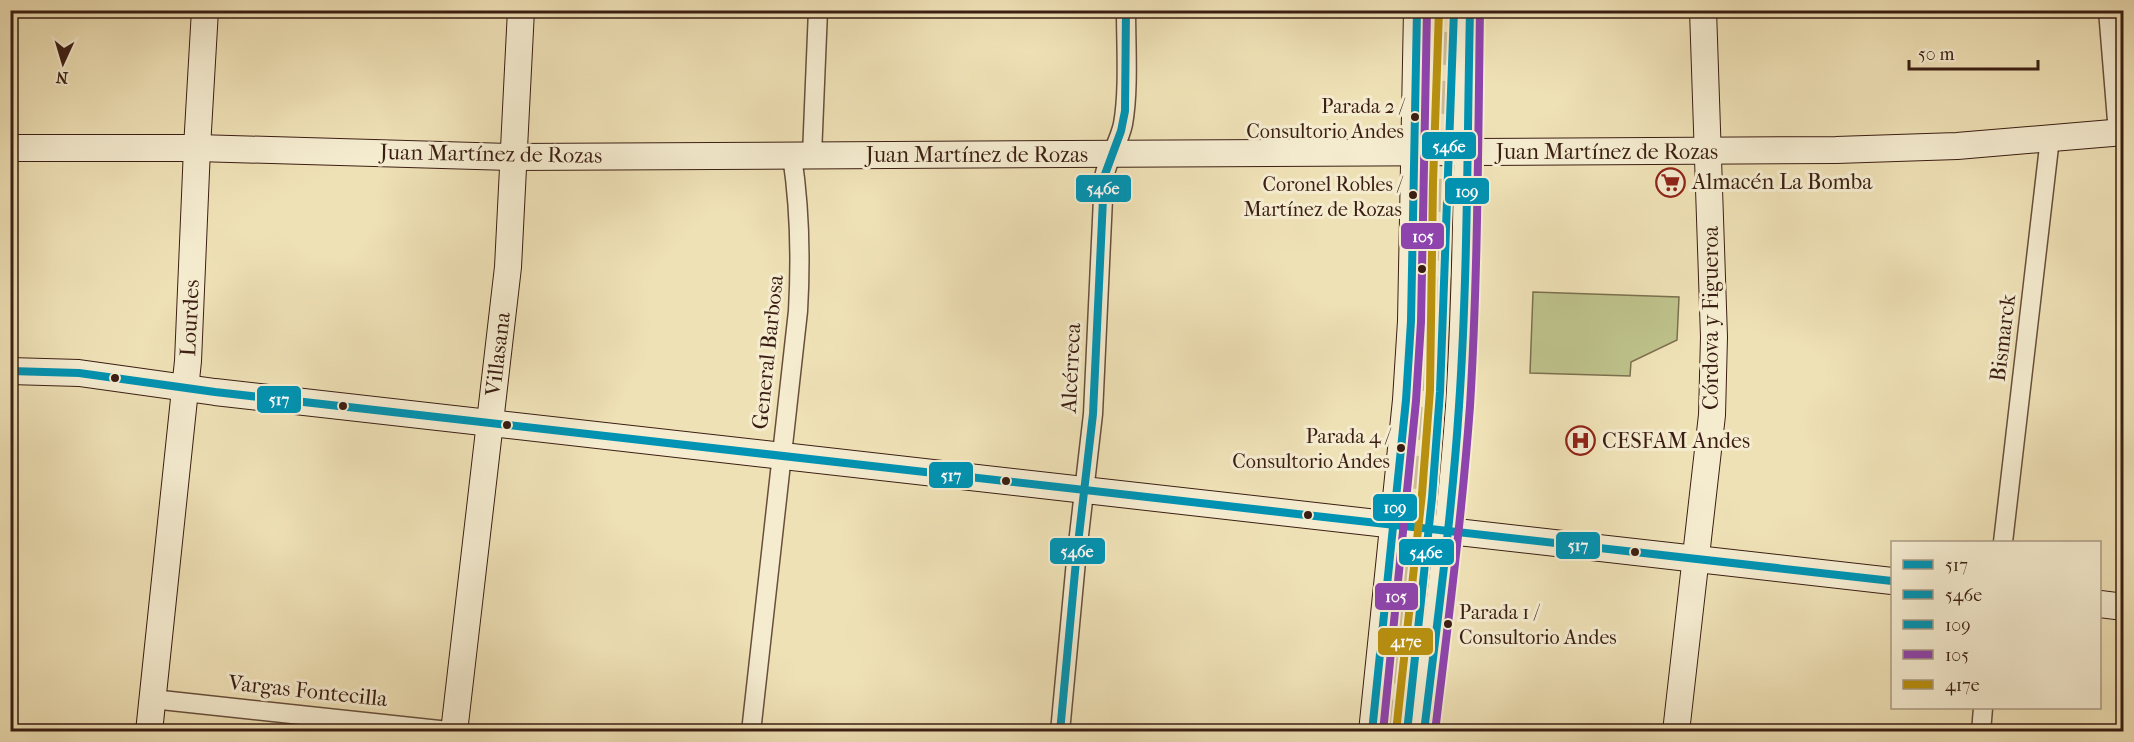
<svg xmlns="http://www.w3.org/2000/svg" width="2134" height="742" viewBox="0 0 2134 742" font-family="'IM FELL French Canon',serif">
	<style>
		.green { fill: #bec28b; stroke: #7c704f; stroke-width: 1.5 }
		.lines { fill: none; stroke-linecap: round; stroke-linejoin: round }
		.highway-tunnel { stroke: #cbba95; stroke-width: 33; stroke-dasharray: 33 16; stroke-linecap: butt }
		.street-casing { stroke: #684f3c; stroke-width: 21 }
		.secondary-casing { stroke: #3b1e13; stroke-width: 28 }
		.street { stroke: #f5ecd0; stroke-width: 18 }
		.secondary { stroke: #f5ecd0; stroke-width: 26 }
		.bus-1-casing { stroke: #f5ecd0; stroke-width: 12 }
		.bus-2-casing { stroke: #f5ecd0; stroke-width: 12 }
		.bus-3-casing { stroke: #f5ecd0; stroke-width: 12 }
		.bus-4-casing { stroke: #f5ecd0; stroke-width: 12 }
		.bus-5-casing { stroke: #f5ecd0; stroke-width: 12 }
		.bus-1 { stroke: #0093b3; stroke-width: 8 }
		.bus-2 { stroke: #0093b3; stroke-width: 8 }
		.bus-3 { stroke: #0093b3; stroke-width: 8 }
		.bus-4 { stroke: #8e44ad; stroke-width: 8 }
		.bus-5 { stroke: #b8900f; stroke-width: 8 }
		.bus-dot { fill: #3b1e13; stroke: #f5ecd0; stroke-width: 2 }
		.labels { text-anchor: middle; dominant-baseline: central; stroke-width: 6; stroke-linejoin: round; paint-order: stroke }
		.bus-label { font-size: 20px; fill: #3b1e13; stroke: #f5ecd0; text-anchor: end }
		.street-label { font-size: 22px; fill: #3b1e13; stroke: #f5ecd0 }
		.poi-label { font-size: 22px; fill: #3b1e13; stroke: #f5ecd0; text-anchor: start }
		.line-badge { stroke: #f5ecd0; stroke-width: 2 }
		.badge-label { font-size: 16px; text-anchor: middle; font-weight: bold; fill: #fff }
	</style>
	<rect width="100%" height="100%" fill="#efe1b6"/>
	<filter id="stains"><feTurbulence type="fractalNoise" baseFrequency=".00333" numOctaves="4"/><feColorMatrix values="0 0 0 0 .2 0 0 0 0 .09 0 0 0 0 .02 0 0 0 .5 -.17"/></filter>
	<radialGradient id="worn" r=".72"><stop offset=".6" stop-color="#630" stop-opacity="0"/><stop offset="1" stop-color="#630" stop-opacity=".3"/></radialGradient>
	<!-- green -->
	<polygon class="green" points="1533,292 1679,297 1677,340 1631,362 1630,376 1530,373"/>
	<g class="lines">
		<!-- highway-tunnel -->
		<g class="highway-tunnel">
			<polyline points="1441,359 1454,10"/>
			<path d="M1385,732C1400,596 1420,461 1421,324"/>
		</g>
		<defs>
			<g id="street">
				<polyline points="2108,10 2118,133"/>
				<polyline points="812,155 818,10"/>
				<polyline points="2003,542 2050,138"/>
				<polyline points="152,699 458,732"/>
				<path d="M751,732L798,311C801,258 800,208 792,156"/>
				<path d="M1060,732L1076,561L1093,414L1104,177C1108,158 1119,143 1123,124C1129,91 1126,45 1126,10"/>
				<polyline points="1981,732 1983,708"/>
			</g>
			<g id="secondary">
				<polyline points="10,148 197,148 514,157 1836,150 1957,146 2124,132"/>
				<polyline points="10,371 79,373 215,392 1892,581"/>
				<polyline points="2100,604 2124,607"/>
				<polyline points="149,732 188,361 197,148 205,10"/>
				<polyline points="454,732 508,267 521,10"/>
				<polyline points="1372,732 1406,400 1411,321 1417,10"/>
				<path d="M1424,732C1437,623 1451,515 1459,406C1467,274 1467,142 1470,10"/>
				<polyline points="1676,732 1712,415 1714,337 1703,10"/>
			</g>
		</defs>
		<!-- street casing -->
		<use href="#street" class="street-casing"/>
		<!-- secondary casing -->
		<use href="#secondary" class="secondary-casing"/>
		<!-- street -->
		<use href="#street" class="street"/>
		<!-- secondary -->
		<use href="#secondary" class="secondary"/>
		<defs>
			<polyline id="bus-1" points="10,371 79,373 215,392 1892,581"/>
			<g id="bus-2">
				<polyline points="1060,732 1076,561 1093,414 1104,177 1121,131 1125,111 1126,10"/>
				<polyline points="1407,732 1432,498 1440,392 1454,10"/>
			</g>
			<g id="bus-3">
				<polyline points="1372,732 1406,400 1411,321 1417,10"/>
				<path d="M1424,732C1437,623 1452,515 1459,406C1468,274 1467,142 1470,10"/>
			</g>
			<g id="bus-4">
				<polyline points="1383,732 1416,401 1421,322 1427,10"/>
				<path d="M1435,732C1448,623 1462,515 1470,406C1478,274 1478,142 1480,10"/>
			</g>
			<polyline id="bus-5" points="1396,732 1422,494 1430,390 1433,183 1439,10"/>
		</defs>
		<!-- bus-1 casing -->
		<use href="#bus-1" class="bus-1-casing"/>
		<!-- bus-2 casing -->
		<use href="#bus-2" class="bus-2-casing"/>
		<!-- bus-3 casing -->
		<use href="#bus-3" class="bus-3-casing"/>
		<!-- bus-4 casing -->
		<use href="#bus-4" class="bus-4-casing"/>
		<!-- bus-5 casing -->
		<use href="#bus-5" class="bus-5-casing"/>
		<!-- bus-1 -->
		<use href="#bus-1" class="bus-1"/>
		<!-- bus-2 -->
		<use href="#bus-2" class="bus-2"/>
		<!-- bus-3 -->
		<use href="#bus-3" class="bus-3"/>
		<!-- bus-4 -->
		<use href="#bus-4" class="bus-4"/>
		<!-- bus-5 -->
		<use href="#bus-5" class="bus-5"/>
	</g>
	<!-- icons -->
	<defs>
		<symbol id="supermarket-ring" viewBox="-11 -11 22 22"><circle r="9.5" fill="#f5ecd0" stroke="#8f2418" stroke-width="1.5"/><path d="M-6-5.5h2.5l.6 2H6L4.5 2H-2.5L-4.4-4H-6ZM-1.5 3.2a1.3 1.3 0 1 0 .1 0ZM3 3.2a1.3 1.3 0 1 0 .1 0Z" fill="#8f2418"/></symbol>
		<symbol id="hospital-ring" viewBox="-11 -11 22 22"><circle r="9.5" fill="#f5ecd0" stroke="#8f2418" stroke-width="1.5"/><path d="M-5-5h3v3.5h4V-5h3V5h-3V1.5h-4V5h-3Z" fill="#8f2418"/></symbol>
	</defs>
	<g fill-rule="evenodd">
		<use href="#supermarket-ring" x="1654" y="166" width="33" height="33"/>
		<use href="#hospital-ring" x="1564" y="424" width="33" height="33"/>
	</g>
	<!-- markers -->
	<g class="bus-dot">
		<circle cx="1415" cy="117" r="5"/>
		<circle cx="1413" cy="195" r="5"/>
		<circle cx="1422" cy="269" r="5"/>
		<circle cx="115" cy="378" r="5"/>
		<circle cx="343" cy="406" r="5"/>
		<circle cx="507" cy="425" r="5"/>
		<circle cx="1401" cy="448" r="5"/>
		<circle cx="1006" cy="481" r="5"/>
		<circle cx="1308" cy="515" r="5"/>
		<circle cx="1635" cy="552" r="5"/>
		<circle cx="1448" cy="624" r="5"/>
	</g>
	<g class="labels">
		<!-- bus labels -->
		<g class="bus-label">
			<text x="1404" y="106">Parada 2 /<tspan x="1404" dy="25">Consultorio Andes</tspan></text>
			<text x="1402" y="184">Coronel Robles /<tspan x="1402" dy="25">Martínez de Rozas</tspan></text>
			<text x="1390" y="436">Parada 4 /<tspan x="1390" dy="25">Consultorio Andes</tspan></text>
			<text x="1459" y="612" text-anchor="start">Parada 1 /<tspan x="1459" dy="25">Consultorio Andes</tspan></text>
		</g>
		<!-- street labels -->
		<g class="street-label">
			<text x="1607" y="152">Juan Martínez de Rozas</text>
			<text transform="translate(491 154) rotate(1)">Juan Martínez de Rozas</text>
			<text x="977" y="155">Juan Martínez de Rozas</text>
			<text transform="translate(190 318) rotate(-87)">Lourdes</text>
			<text transform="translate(1711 318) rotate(-90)">Córdova y Figueroa</text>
			<text transform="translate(2003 338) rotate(-83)">Bismarck</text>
			<text transform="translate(768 352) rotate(-84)">General Barbosa</text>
			<text transform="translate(498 354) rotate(-83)">Villasana</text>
			<text transform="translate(1071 368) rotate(-87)">Alcérreca</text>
			<text transform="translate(308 691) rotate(6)">Vargas Fontecilla</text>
		</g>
		<!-- poi labels -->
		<g class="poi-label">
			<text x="1692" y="182">Almacén La Bomba</text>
			<text x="1602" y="441">CESFAM Andes</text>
		</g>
	</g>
	<g class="line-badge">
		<rect x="1421" y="131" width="56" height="29" rx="6" fill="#0093b3"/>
		<rect x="1075" y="174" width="57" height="29" rx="6" fill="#0093b3"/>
		<rect x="1444" y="177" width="46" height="28" rx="6" fill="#0093b3"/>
		<rect x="1400" y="222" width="45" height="28" rx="6" fill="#8e44ad"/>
		<rect x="256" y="385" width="46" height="29" rx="6" fill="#0093b3"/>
		<rect x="928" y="461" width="46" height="28" rx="6" fill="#0093b3"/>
		<rect x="1372" y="493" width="46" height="29" rx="6" fill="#0093b3"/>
		<rect x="1555" y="531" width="46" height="29" rx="6" fill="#0093b3"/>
		<rect x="1049" y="537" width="57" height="28" rx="6" fill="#0093b3"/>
		<rect x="1398" y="538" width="57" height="28" rx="6" fill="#0093b3"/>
		<rect x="1374" y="582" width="45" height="29" rx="6" fill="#8e44ad"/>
		<rect x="1377" y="627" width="57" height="29" rx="6" fill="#b8900f"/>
	</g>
	<g class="badge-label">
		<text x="1449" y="152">546e</text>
		<text x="1103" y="194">546e</text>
		<text x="1467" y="197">109</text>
		<text x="1423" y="242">105</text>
		<text x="279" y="405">517</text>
		<text x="951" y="481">517</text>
		<text x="1395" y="513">109</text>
		<text x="1578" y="551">517</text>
		<text x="1077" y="557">546e</text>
		<text x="1426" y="558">546e</text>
		<text x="1396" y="602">105</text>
		<text x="1406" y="647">417e</text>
	</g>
	<!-- margin -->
	<rect width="2134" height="742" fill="none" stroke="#efe1b6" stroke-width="36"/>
	<rect x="12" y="12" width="2110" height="718" fill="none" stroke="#3b1e13" stroke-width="3"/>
	<rect x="18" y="18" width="2098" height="706" fill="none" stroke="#3b1e13" stroke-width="1.5"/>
	<!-- legend -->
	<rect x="1891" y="541" width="210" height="168" fill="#f5ecd0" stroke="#ab9a84" stroke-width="1.5"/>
	<rect x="1903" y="560" width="30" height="9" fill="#0093b3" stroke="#ab9a84" stroke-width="1.5"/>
	<text x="1945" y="571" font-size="18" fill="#3b1e13">517</text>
	<rect x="1903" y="590" width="30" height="9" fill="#0093b3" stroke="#ab9a84" stroke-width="1.5"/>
	<text x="1945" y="601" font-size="18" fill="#3b1e13">546e</text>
	<rect x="1903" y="620" width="30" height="9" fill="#0093b3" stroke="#ab9a84" stroke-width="1.5"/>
	<text x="1945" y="631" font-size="18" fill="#3b1e13">109</text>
	<rect x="1903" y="650" width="30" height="9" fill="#8e44ad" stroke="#ab9a84" stroke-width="1.5"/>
	<text x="1945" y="661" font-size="18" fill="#3b1e13">105</text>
	<rect x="1903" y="680" width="30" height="9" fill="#b8900f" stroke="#ab9a84" stroke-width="1.5"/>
	<text x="1945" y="691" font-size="18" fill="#3b1e13">417e</text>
	<!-- north arrow -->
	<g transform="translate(63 63) rotate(184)" stroke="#f5ecd0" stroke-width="4.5" paint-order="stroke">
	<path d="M0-4.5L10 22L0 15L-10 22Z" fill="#3b1e13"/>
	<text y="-9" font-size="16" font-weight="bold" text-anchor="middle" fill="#3b1e13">N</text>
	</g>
	<!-- scale -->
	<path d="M1909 60v9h129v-9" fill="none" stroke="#3b1e13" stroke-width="3"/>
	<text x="1918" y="60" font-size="18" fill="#3b1e13" stroke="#f5ecd0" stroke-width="4.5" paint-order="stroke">50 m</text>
	<rect width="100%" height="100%" filter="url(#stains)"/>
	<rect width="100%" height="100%" fill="url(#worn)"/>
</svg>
